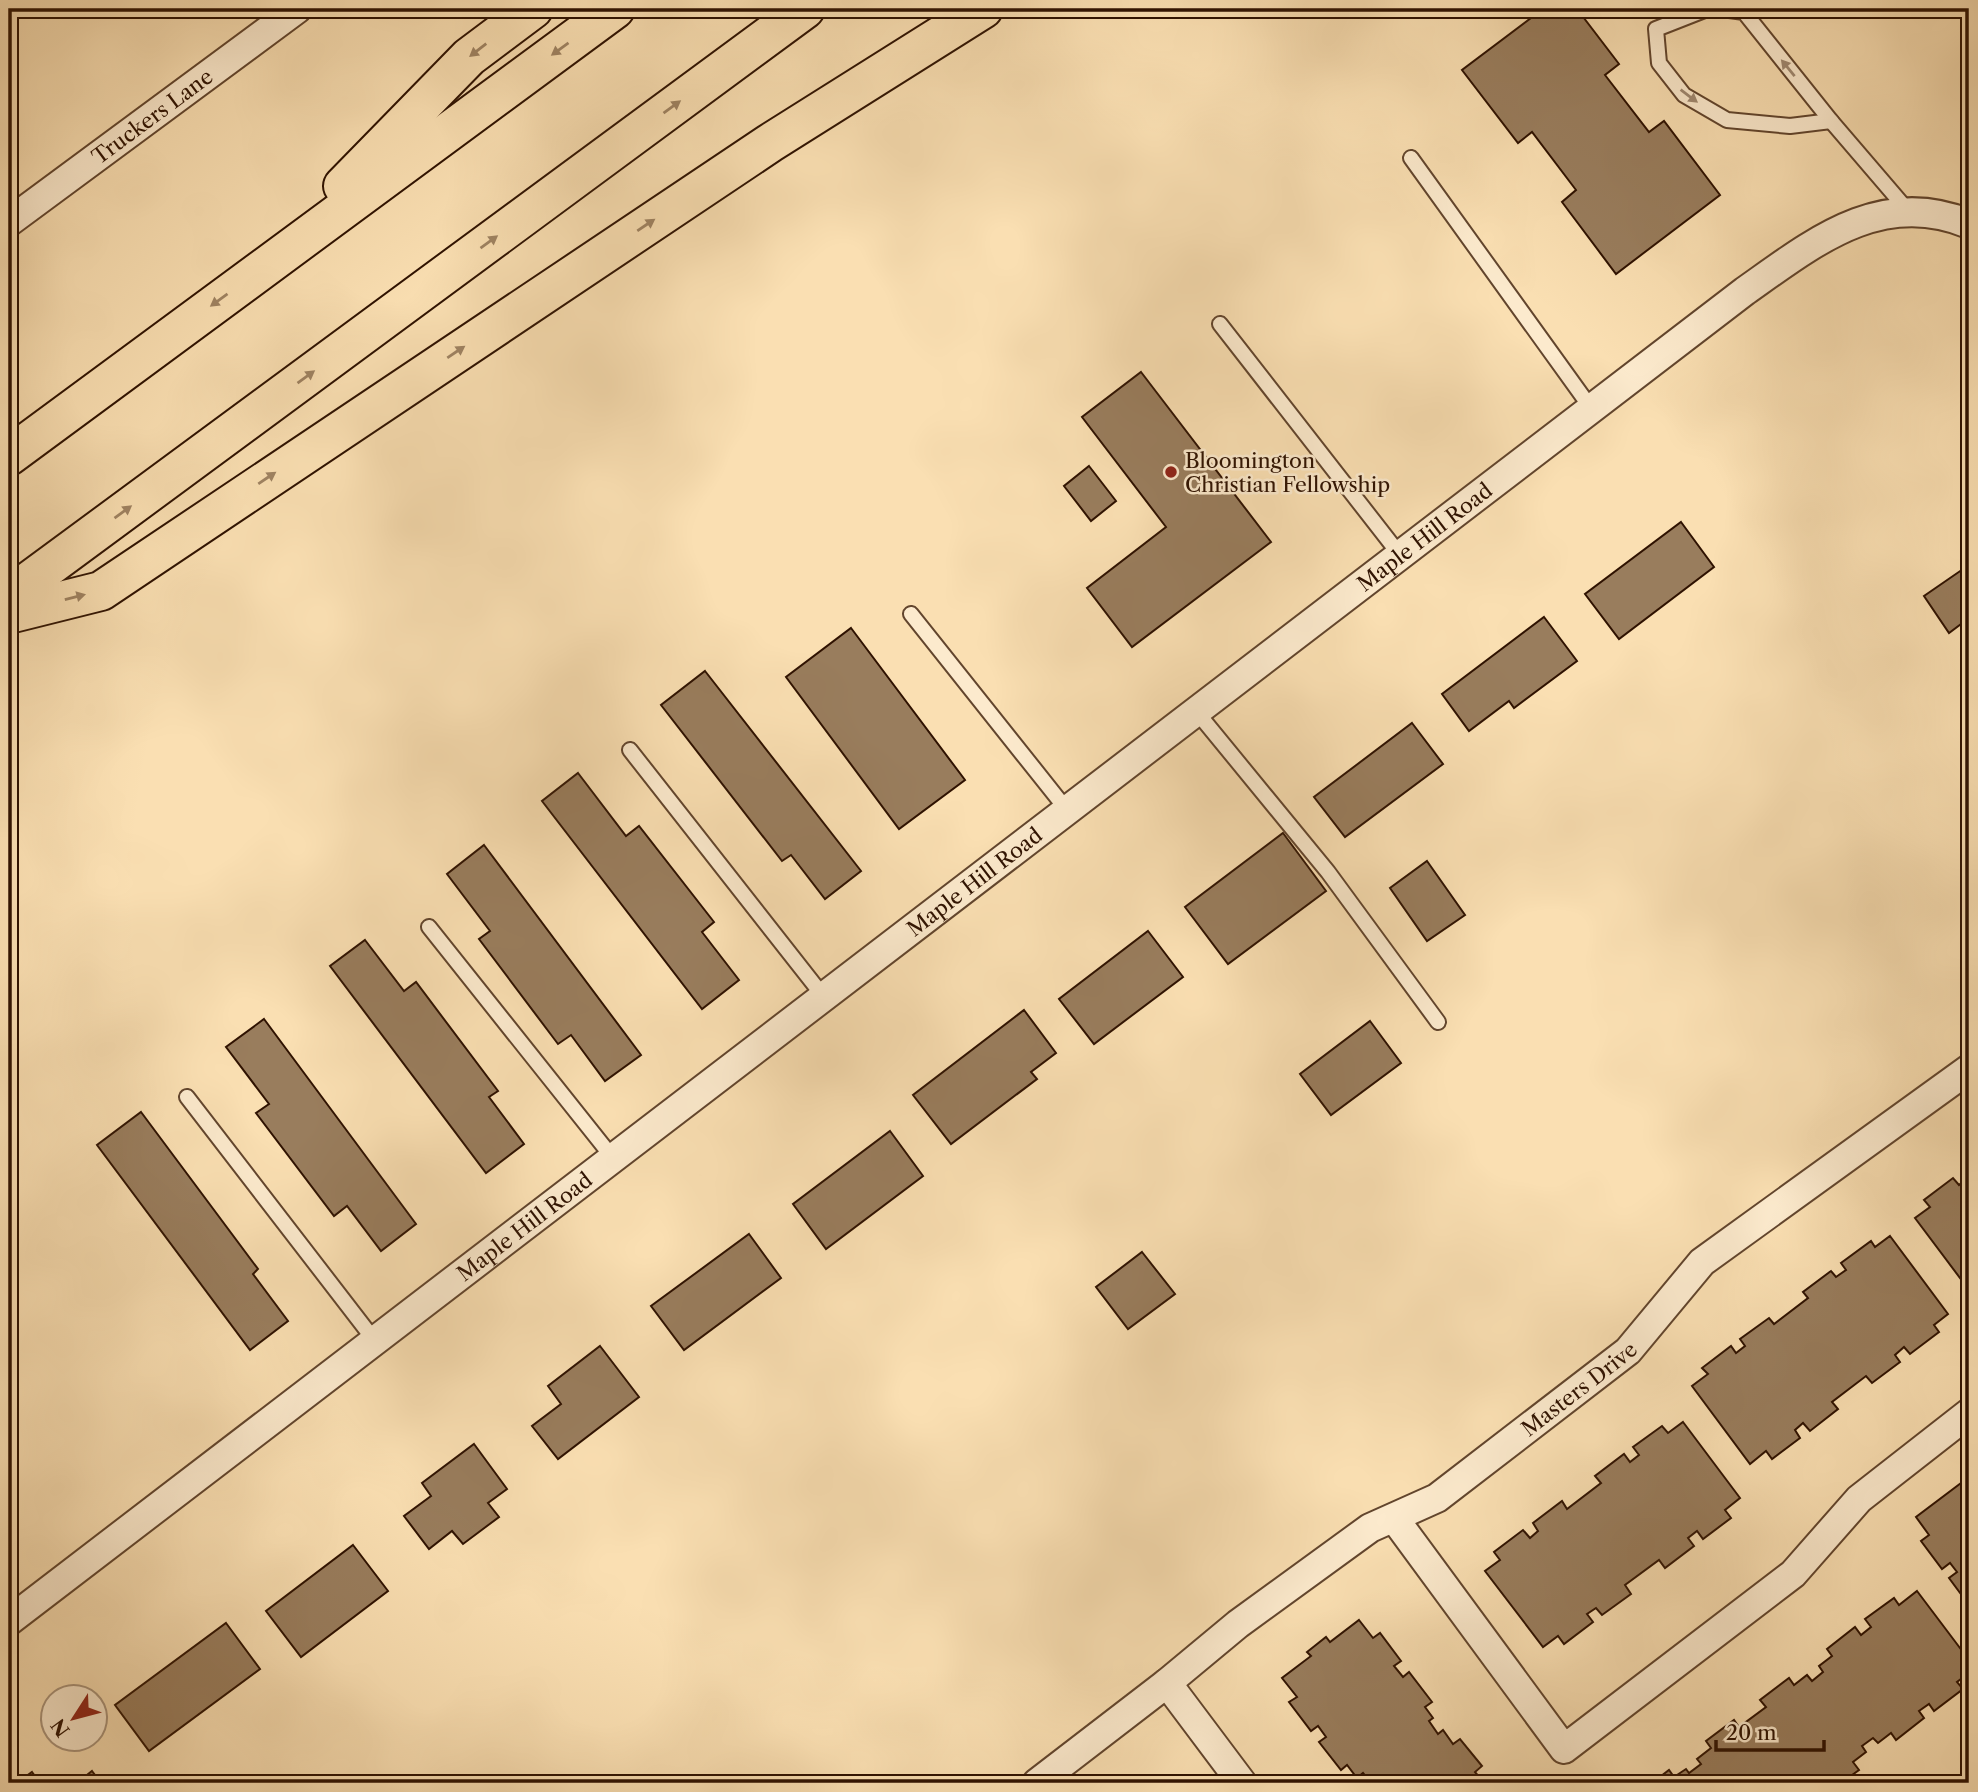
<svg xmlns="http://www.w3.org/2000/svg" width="1978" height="1792" viewBox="0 0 1978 1792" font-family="'Libre Caslon Text',serif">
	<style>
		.building { fill: #997d5d; stroke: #2f1201; stroke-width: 2 }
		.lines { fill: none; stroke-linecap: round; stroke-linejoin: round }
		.service-casing { stroke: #62452d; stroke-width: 18 }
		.minor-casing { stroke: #62452d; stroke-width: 32 }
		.motorway-casing { stroke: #2f1201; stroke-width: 42 }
		.service { stroke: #fceacd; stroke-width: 14 }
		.minor { stroke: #fceacd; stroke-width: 28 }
		.motorway { stroke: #fadfb2; stroke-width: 38 }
		.oneway { fill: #9f8362 }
		.oneway2 { fill: #a08971 }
		.poi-dot { fill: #8f2418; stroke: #fceacd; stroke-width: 2.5 }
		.labels { text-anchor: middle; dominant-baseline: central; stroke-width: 5; stroke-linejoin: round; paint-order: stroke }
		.street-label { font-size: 21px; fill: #2f1201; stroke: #fceacd }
		.poi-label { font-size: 21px; fill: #2f1201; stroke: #fceacd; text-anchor: start }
	</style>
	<rect width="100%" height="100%" fill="#fadfb2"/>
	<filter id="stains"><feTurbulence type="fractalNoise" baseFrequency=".00286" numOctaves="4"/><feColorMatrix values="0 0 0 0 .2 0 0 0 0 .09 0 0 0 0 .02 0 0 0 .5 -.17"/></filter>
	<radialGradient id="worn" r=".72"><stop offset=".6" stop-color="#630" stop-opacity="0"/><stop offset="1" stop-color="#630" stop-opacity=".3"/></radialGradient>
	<!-- building -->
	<g class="building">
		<polygon points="1543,9 1577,9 1619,64 1605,75 1649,132 1664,121 1720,195 1616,274 1562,202 1576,190 1532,132 1518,143 1462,70"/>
		<polygon points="1141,372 1271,542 1132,647 1087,588 1166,527 1082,417"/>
		<polygon points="1089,466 1116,501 1091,521 1064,486"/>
		<polygon points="1681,522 1714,567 1619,639 1585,594"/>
		<polygon points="1966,567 1969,571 1969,618 1949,633 1924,596"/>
		<polygon points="1544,617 1577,661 1514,708 1509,701 1469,731 1442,694"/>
		<polygon points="851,628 965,780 899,829 786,677"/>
		<polygon points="705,671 861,871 825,899 791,855 782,861 661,705"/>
		<polygon points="1412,723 1443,764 1345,837 1314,797"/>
		<polygon points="578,773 626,836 639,826 714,922 702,932 739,980 702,1009 542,801"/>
		<polygon points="1283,833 1326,891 1228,964 1185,907"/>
		<polygon points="484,845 641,1055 605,1081 571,1035 558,1044 479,939 490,931 447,874"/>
		<polygon points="1427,861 1465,915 1427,941 1390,888"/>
		<polygon points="1148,931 1183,977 1094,1044 1059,999"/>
		<polygon points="365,940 404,991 416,982 498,1091 489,1097 524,1144 486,1173 330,966"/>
		<polygon points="1024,1010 1056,1053 1031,1072 1037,1079 951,1144 913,1095"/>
		<polygon points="264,1019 416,1224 381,1251 347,1206 334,1216 256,1113 269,1104 226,1047"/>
		<polygon points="1370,1021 1401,1063 1331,1115 1300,1074"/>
		<polygon points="141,1112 258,1269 253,1274 288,1321 250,1350 97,1145"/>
		<polygon points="890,1131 923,1176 826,1249 793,1204"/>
		<polygon points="1969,1166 1969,1290 1915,1218 1930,1207 1924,1200 1953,1178 1959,1185 1967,1178 1962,1171"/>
		<polygon points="749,1234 781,1278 684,1350 651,1306"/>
		<polygon points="1890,1236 1948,1314 1934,1325 1939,1332 1910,1354 1904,1347 1895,1355 1900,1362 1872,1383 1866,1376 1832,1402 1838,1409 1810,1431 1803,1423 1795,1430 1800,1438 1772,1459 1766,1451 1750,1464 1692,1386 1708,1374 1702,1368 1731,1346 1736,1353 1745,1346 1740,1339 1769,1318 1774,1324 1808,1298 1803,1292 1831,1271 1836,1277 1846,1270 1841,1263 1871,1241 1875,1247"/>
		<polygon points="1142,1252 1175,1294 1128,1329 1096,1287"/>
		<polygon points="600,1346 639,1397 558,1459 532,1426 561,1404 548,1386"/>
		<polygon points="1683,1422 1740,1498 1725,1510 1731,1518 1703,1539 1697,1531 1688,1538 1694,1546 1665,1568 1659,1560 1625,1585 1631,1594 1602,1615 1596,1608 1587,1614 1593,1622 1564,1644 1558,1636 1543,1647 1485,1571 1500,1560 1494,1552 1523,1530 1530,1538 1538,1531 1533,1523 1562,1501 1567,1509 1601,1483 1595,1476 1624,1454 1630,1462 1639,1455 1633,1447 1662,1426 1668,1433"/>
		<polygon points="474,1444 507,1489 488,1503 499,1517 463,1544 452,1531 429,1549 404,1516 431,1496 422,1483"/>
		<polygon points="1969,1477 1969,1605 1949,1578 1957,1572 1950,1563 1942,1569 1921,1541 1929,1535 1916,1517"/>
		<polygon points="353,1545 388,1591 301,1657 266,1611"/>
		<polygon points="1917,1591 1969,1660 1969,1673 1957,1682 1963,1689 1934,1711 1929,1704 1919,1711 1924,1718 1896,1740 1891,1733 1878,1743 1873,1738 1862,1746 1866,1752 1853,1762 1859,1770 1841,1783 1652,1783 1669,1770 1674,1777 1686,1769 1689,1773 1701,1764 1697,1759 1711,1748 1706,1741 1734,1720 1739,1727 1766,1707 1760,1700 1789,1678 1794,1685 1807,1675 1812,1681 1823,1672 1819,1666 1832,1656 1827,1649 1855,1627 1861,1635 1871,1627 1865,1619 1894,1598 1899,1605"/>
		<polygon points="1359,1620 1373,1638 1380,1633 1401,1661 1394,1666 1403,1677 1409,1672 1432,1702 1425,1707 1433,1718 1429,1721 1438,1734 1443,1730 1453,1744 1460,1739 1482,1766 1475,1772 1484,1783 1371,1783 1363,1773 1357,1778 1347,1765 1341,1770 1319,1742 1326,1737 1318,1726 1311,1731 1289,1702 1297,1697 1282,1678 1311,1656 1307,1652 1326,1637 1330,1642"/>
		<polygon points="226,1623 260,1669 149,1751 115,1705"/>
		<polygon points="92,1771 101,1783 77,1783"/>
		<polygon points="32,1772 40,1783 17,1783"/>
	</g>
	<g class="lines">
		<defs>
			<g id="service">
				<polyline points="1707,9 1656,29 1659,63 1684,95 1727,120 1790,126 1831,121"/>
				<polyline points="1722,9 1744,12 1831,121 1909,212"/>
				<polyline points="1411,158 1591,408"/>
				<polyline points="1220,324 1400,555"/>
				<polyline points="911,614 1067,810"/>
				<polyline points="1196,711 1328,872 1438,1022"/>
				<polyline points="630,750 824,997"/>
				<polyline points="429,927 613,1158"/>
				<polyline points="187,1097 375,1341"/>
			</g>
			<g id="minor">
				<path id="s1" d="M9,222L297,9"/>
				<polyline points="1394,1518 1564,1749 1793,1574 1859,1499 1969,1413"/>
				<path id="s2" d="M9,1621L1745,291C1813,243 1881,187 1969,224"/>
				<path id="s3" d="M1167,1683L1238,1624L1370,1528L1437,1498L1628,1351L1702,1262L1969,1069"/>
				<polyline points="1037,1783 1167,1683 1242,1783"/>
			</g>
			<g id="motorway">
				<polyline points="343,186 469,57 533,9"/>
				<polyline points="9,456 615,9"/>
				<polyline points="9,596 805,9"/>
				<polyline points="9,614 101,591 770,143 983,9"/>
			</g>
		</defs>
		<!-- service casing -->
		<use href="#service" class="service-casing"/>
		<!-- minor casing -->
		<use href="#minor" class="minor-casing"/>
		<!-- motorway casing -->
		<use href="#motorway" class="motorway-casing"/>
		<!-- service -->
		<use href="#service" class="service"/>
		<!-- minor -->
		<use href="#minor" class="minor"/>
		<!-- motorway -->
		<use href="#motorway" class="motorway"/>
	</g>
	<!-- one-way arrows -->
	<defs><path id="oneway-solid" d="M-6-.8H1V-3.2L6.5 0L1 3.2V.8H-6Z" transform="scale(1.75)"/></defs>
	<g class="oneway">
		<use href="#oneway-solid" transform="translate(560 49) rotate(144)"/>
		<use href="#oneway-solid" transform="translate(478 50) rotate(142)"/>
		<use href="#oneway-solid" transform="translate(672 107) rotate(-36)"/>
		<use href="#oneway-solid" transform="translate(646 225) rotate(-34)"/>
		<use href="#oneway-solid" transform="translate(489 242) rotate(-36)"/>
		<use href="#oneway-solid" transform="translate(219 300) rotate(144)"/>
		<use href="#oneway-solid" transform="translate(456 352) rotate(-34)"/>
		<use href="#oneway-solid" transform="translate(306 377) rotate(-36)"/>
		<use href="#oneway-solid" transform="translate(267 478) rotate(-34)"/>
		<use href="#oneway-solid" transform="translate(123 512) rotate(-36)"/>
		<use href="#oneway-solid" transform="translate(75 597) rotate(-14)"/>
	</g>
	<g class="oneway2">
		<use href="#oneway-solid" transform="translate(1788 68) rotate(-129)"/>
		<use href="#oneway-solid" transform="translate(1689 96) rotate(37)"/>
	</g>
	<!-- markers -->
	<circle class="poi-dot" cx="1171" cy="472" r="7"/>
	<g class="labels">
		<!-- street labels -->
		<g class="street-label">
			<text stroke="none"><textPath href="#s1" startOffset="178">Truckers Lane</textPath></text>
			<text stroke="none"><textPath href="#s2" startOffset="1783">Maple Hill Road</textPath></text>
			<text stroke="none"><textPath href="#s2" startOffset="1216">Maple Hill Road</textPath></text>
			<text stroke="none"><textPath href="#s2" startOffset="649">Maple Hill Road</textPath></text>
			<text stroke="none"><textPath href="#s3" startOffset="508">Masters Drive</textPath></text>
		</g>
		<!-- poi labels -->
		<g class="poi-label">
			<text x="1185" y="460">Bloomington<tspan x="1185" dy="24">Christian Fellowship</tspan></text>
		</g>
	</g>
	<!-- margin -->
	<rect width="1978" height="1792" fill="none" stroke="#fadfb2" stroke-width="35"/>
	<rect x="10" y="10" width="1957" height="1771" fill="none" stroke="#2f1201" stroke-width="3.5"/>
	<rect x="18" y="18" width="1943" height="1757" fill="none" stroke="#2f1201" stroke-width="2"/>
	<!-- north arrow -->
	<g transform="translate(74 1718) rotate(234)"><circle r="33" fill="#fceacd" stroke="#aa947b" stroke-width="2"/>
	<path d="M0-5L12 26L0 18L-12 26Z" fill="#8f2418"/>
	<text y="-10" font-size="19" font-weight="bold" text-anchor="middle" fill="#2f1201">N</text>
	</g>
	<!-- scale -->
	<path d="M1716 1740v10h108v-10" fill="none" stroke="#2f1201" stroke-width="3.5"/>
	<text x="1726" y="1740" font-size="21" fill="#2f1201" stroke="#fceacd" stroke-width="5" paint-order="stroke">20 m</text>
	<rect width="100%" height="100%" filter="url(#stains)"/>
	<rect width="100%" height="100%" fill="url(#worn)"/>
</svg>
